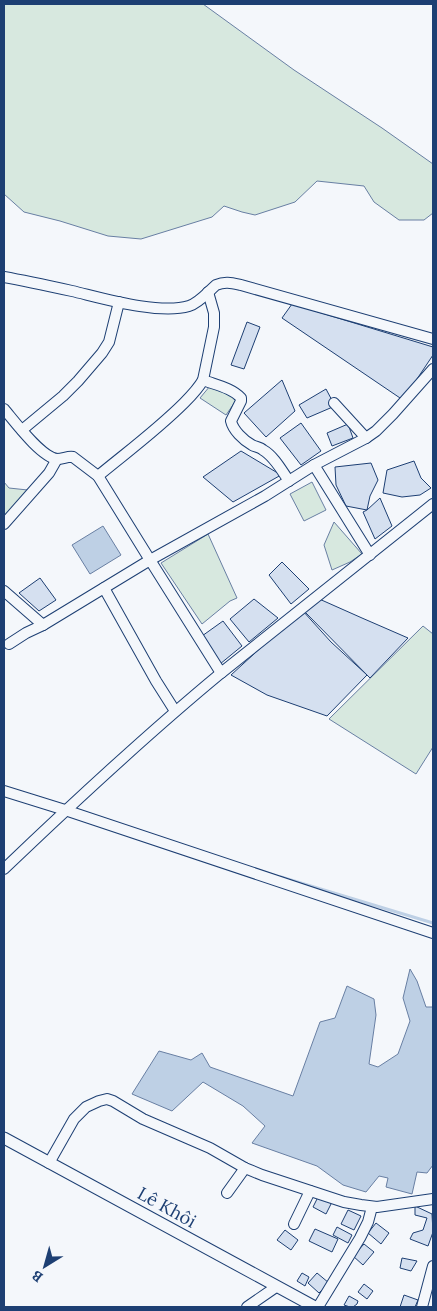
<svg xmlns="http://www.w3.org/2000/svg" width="437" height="1311" viewBox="0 0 437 1311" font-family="Lora,serif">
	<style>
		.green { fill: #d7e8df; stroke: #687fa3 }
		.water { fill: #bed0e5; stroke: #687fa3 }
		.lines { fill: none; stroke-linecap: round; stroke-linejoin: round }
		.stream { stroke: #bed0e5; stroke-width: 3 }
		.building { fill: #d5e0f0; stroke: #1d3f73 }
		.minor-casing { stroke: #1d3f73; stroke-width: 12 }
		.tertiary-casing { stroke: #1d3f73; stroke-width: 13 }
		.minor { stroke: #f4f7fb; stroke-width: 10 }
		.tertiary { stroke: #f4f7fb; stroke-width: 11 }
		.labels { text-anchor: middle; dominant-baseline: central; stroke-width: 4; stroke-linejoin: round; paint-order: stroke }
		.street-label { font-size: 18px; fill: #1d3f73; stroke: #f4f7fb }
	</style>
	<rect width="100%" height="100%" fill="#f4f7fb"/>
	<!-- green -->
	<g class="green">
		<polygon points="4,4 203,4 294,70 382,128 433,164 433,213 424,220 399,220 374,202 364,186 317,181 295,202 255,215 242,212 224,206 212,217 141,239 108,236 60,221 24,212 4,194"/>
		<polygon points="210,386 237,399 226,415 200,398"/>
		<polygon points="4,482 9,488 37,491 4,516"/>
		<polygon points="312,482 326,510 304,521 290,494"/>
		<polygon points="334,522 362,554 350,562 332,570 324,545"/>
		<polygon points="208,534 237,598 230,601 202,624 161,563"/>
		<polygon points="423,626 433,634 433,747 416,774 329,719"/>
	</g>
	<!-- water -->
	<g class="water">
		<polygon points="103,526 121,555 90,574 72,545"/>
		<polygon points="410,969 417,981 426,1007 433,1007 433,1165 427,1173 417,1172 412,1194 386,1187 388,1178 379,1176 366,1192 343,1185 317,1166 252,1143 265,1126 243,1106 203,1082 172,1111 132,1094 159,1051 191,1060 202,1053 210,1067 293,1096 320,1022 335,1018 347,986 374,999 376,1015 369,1064 378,1067 398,1054 410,1021 403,998"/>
	</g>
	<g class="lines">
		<!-- stream -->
		<polyline class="stream" points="281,877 433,923"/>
	</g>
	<!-- building -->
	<g class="building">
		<polygon points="292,304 433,347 433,355 403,400 282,318"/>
		<polygon points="247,322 260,327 244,369 231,365"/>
		<polygon points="282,380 295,411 266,437 244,413"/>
		<polygon points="326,389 335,406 307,418 299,405"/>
		<polygon points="301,423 321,451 301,465 280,438"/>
		<polygon points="348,424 353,438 332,446 327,433"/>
		<polygon points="241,451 281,475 233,502 203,477"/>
		<polygon points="414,461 421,478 431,488 420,495 402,497 383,493 387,470"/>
		<polygon points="371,463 378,480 370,496 367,510 346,506 336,485 335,467"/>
		<polygon points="380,498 392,526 375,539 363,512 367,510"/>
		<polygon points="282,562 309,589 291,604 269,575"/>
		<polygon points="40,578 56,600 39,611 19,593"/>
		<polygon points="317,598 362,618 408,638 370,678 305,612"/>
		<polygon points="254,599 278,618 249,642 230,619"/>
		<polygon points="302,610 331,642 367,675 327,716 267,695 231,675"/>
		<polygon points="223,621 242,646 220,664 202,636"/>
		<polygon points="319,1195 332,1202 326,1214 313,1207"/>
		<polygon points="415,1206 432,1214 433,1232 428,1246 410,1239 413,1233 423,1230 427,1218 415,1215"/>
		<polygon points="348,1210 361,1216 354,1230 341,1224"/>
		<polygon points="376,1223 389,1233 381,1244 368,1233"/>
		<polygon points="337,1227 352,1235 348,1243 333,1235"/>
		<polygon points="315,1229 338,1239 332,1252 309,1241"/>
		<polygon points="285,1230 298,1240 291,1250 277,1240"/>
		<polygon points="364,1244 374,1252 363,1265 353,1256"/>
		<polygon points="402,1258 417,1261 411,1271 400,1268"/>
		<polygon points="302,1273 309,1277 305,1286 297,1281"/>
		<polygon points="317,1273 329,1283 319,1293 308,1283"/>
		<polygon points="364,1284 373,1291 367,1299 358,1292"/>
		<polygon points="404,1295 418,1300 415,1307 400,1307"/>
		<polygon points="349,1296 358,1301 357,1304 353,1307 350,1307 344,1305"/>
	</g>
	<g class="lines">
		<defs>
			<g id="minor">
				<path d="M4,277C26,281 49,286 72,291C102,298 159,315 189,306C199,303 208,292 216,285C225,281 232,283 241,285L433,339"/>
				<path d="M203,380C216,385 232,388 241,398V401L231,421C233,430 243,440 252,445C255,447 260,447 263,450C274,456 282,471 289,481"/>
				<polyline points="334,403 366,438"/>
				<path d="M4,409C15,422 41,457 57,459C63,459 68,456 73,457L98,476L150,560L265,496L314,465L366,438L376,431L393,414L433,369"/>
				<polyline points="22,430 63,396 78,381 102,353 109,342 119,302"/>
				<polyline points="314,465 370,555"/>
				<path d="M98,476C127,452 157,430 184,403C191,396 198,389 203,380L214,327V313L208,292"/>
				<polyline points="4,524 49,473 57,459"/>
				<polyline points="104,588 156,681 175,711"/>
				<polyline points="4,591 43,625 150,560 221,673 433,504"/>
				<polyline points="9,644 26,633 43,625"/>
				<polyline points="4,791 65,810 433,933"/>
				<path d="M4,869C74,802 146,735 221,673"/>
				<polyline points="49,1163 74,1119 86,1107 99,1101 107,1099 113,1101 143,1119 210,1148 245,1168 262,1175 344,1202 361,1205 377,1207 433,1199"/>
				<polyline points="227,1193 245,1168"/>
				<polyline points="294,1224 310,1191"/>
				<polyline points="247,1307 276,1287"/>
				<polyline points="318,1307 360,1238 368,1222 372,1207"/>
				<polyline points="422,1307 433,1266"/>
			</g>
			<polyline id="tertiary" points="4,1138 315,1307"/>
		</defs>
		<!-- minor casing -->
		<use href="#minor" class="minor-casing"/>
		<!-- tertiary casing -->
		<use href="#tertiary" class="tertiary-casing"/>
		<!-- minor -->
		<use href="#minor" class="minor"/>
		<!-- tertiary -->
		<use href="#tertiary" class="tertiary"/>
	</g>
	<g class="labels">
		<!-- street labels -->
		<g class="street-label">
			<text transform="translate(167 1207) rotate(29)">Lê Khôi</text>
		</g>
	</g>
	<!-- border -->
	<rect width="437" height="1311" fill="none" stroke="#1d3f73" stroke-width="10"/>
	<!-- north arrow -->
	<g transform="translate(45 1266) rotate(217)" stroke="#f4f7fb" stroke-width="4" paint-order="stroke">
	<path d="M0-4L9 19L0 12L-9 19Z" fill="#1d3f73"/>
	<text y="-8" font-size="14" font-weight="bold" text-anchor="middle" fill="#1d3f73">B</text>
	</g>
</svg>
